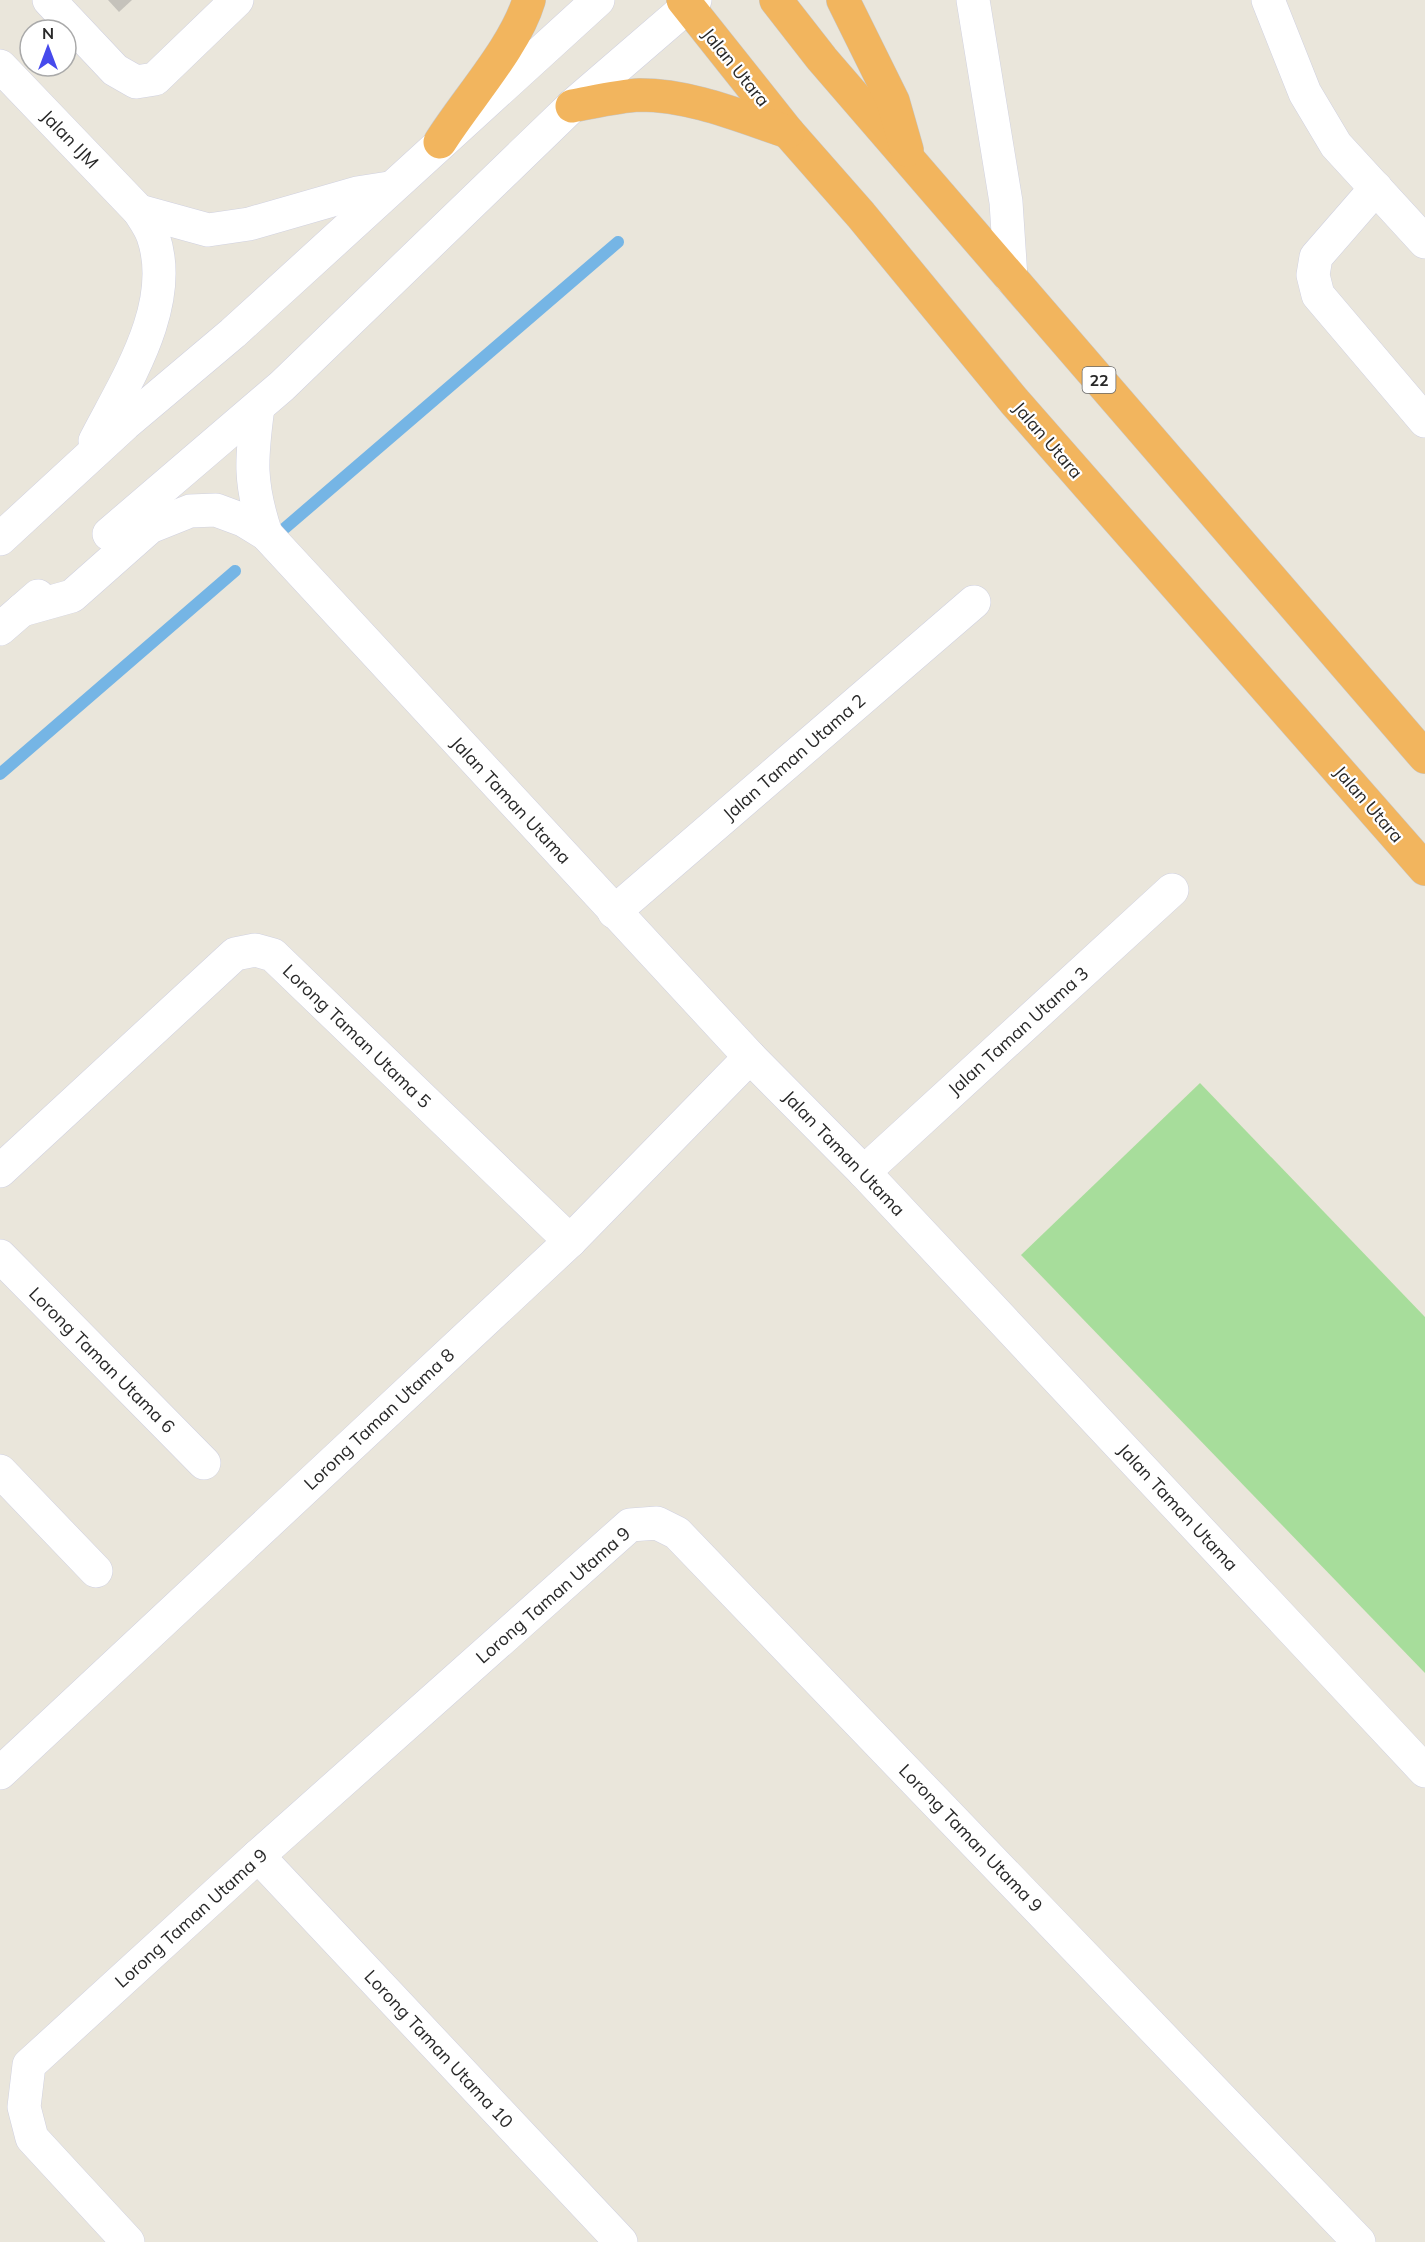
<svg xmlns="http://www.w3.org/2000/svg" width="1425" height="2242" viewBox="0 0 1425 2242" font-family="Mulish,sans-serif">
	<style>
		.green { fill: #a7dd9b }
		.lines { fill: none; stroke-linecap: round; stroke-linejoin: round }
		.stream { stroke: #75b5e5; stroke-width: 12 }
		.building { fill: #c5c2bb }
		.minor-casing { stroke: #d0d1e0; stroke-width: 34 }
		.highway-casing { stroke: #c7c7c7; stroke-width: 34 }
		.minor { stroke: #fff; stroke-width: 33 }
		.highway { stroke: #f2b55e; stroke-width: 33 }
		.labels { text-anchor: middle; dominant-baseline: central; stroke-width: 4.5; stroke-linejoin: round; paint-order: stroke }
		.shield { fill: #fff; stroke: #686868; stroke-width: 1.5 }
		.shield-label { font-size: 16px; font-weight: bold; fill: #282828 }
		.street-label { font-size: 18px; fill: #282828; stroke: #fff }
	</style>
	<rect width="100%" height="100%" fill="#eae6db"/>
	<!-- green -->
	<polygon class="green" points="1200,1083 1425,1317 1425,1673 1021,1255"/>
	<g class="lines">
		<!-- stream -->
		<g class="stream">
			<polyline points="285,528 618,242"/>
			<polyline points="0,774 235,571"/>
		</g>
	</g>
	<!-- building -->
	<polygon class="building" points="108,0 132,0 119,12"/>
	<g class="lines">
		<defs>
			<g id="minor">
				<polyline points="49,0 115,70 136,82 155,79 237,0"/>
				<polyline points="973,0 1006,202 1011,278"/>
				<polyline points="1268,0 1305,93 1336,145 1425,242"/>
				<path d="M0,66L139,211C144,219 150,227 153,236C177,305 125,382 95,441"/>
				<polyline points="1376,188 1316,257 1313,275 1318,295 1425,421"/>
				<polyline points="139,211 208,230 249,224 357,193 389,188"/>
				<path d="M258,407C251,459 249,483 266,534"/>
				<polyline points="109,534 282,386 572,106 695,0"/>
				<polyline points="0,539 125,424 233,333 598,0"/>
				<polyline points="22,610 72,596 150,527 190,511 216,510 243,520 266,534 750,1057 864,1172 1425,1771"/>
				<polyline points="0,629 38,596"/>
				<polyline points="614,912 974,602"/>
				<polyline points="0,1171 235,954 255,950 273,955 570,1241"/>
				<polyline points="864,1172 1172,890"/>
				<polyline points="0,1256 204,1463"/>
				<polyline points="0,1471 96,1571"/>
				<polyline points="0,1773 570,1241 750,1057"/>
				<polyline points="258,1856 621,2242"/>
				<polyline points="128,2242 32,2138 24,2107 29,2065 258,1856 630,1525 657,1523 677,1533 1359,2242"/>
			</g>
			<g id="highway">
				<polyline points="683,0 788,132 861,215 1014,401 1425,869"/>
				<polyline points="776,0 822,59 1425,757"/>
				<polyline points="843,0 893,101 907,150"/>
				<path d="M572,106C594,102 618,96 640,95C691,95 740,116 788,132"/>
				<path d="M440,142C467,99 515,47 529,0"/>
			</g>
		</defs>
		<!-- minor casing -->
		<use href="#minor" class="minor-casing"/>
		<!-- highway casing -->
		<use href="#highway" class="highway-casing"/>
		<!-- minor -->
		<use href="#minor" class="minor"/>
		<!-- highway -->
		<use href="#highway" class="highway"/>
	</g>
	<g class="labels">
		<!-- shield labels -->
		<rect class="shield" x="1082.5" y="367" width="33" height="26" rx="4.5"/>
		<g class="shield-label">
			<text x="1099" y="380">22</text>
		</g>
		<!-- street labels -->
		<g class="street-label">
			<text transform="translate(736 67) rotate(51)">Jalan Utara</text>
			<text transform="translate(70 139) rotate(46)">Jalan IJM</text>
			<text transform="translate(1048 440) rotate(49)">Jalan Utara</text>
			<text transform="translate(794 757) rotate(-41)">Jalan Taman Utama 2</text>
			<text transform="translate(511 800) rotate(47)">Jalan Taman Utama</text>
			<text transform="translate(1369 804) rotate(49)">Jalan Utara</text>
			<text transform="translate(1018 1031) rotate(-42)">Jalan Taman Utama 3</text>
			<text transform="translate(357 1036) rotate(44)">Lorong Taman Utama 5</text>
			<text transform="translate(844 1153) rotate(46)">Jalan Taman Utama</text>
			<text transform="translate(102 1360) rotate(45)">Lorong Taman Utama 6</text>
			<text transform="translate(379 1419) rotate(-43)">Lorong Taman Utama 8</text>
			<text transform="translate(1178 1507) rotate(47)">Jalan Taman Utama</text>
			<text transform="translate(553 1595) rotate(-41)">Lorong Taman Utama 9</text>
			<text transform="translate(971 1838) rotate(46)">Lorong Taman Utama 9</text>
			<text transform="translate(191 1918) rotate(-42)">Lorong Taman Utama 9</text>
			<text transform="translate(439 2049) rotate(47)">Lorong Taman Utama 10</text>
		</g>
	</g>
	<!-- north arrow -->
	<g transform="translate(48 48)"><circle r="28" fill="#ffffff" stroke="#a9a9a9" stroke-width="1.5"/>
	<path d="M0-4.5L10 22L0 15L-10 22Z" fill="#464aec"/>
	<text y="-9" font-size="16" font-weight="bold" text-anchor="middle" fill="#282828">N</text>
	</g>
</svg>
